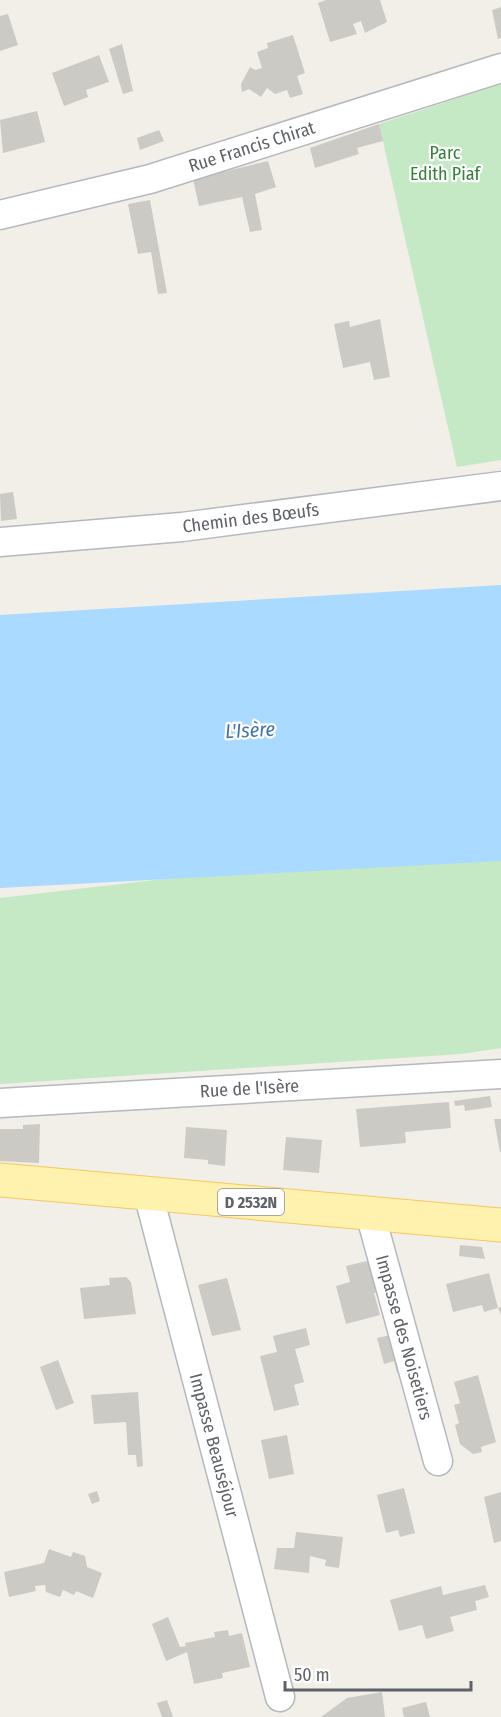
<svg xmlns="http://www.w3.org/2000/svg" width="501" height="1717" viewBox="0 0 501 1717" font-family="'Fira Sans Condensed',sans-serif">
	<style>
		.green { fill: #c5e8c5 }
		.water { fill: #aadaff }
		.building { fill: #cccac5 }
		.lines { fill: none; stroke-linecap: round; stroke-linejoin: round }
		.minor-casing { stroke: #b5b8bc; stroke-width: 31 }
		.primary-casing { stroke: #f2c960; stroke-width: 35 }
		.minor { stroke: #fff; stroke-width: 28 }
		.primary { stroke: #fff2af; stroke-width: 33 }
		.labels { text-anchor: middle; dominant-baseline: central; stroke-width: 4.5; stroke-linejoin: round; paint-order: stroke }
		.shield { fill: #fff; stroke: #8f9295; stroke-width: 1.5 }
		.shield-label { font-size: 16px; font-weight: bold; fill: #5f6368 }
		.street-label { font-size: 18px; fill: #5f6368; stroke: #fff }
		.park-label { font-size: 18px; fill: #348238; stroke: #fff }
		.water-label { font-size: 20px; font-style: italic; fill: #4174aa; stroke: #fff }
	</style>
	<rect width="100%" height="100%" fill="#f1efe8"/>
	<!-- green -->
	<g class="green">
		<polygon points="501,84 501,460 457,467 379,124"/>
		<polygon points="501,840 501,1048 461,1054 0,1084 0,898"/>
	</g>
	<!-- water -->
	<polygon class="water" points="501,585 501,861 0,888 0,615"/>
	<!-- building -->
	<g class="building">
		<polygon points="326,0 380,0 387,22 365,33 361,21 353,24 357,34 330,42 318,3"/>
		<polygon points="501,7 501,38 498,39 492,10"/>
		<polygon points="8,14 18,45 0,51 0,16"/>
		<polygon points="293,35 305,73 297,76 303,94 290,98 287,90 275,94 267,88 261,97 249,89 242,92 241,84 250,67 255,70 262,68 257,52 268,48 267,43"/>
		<polygon points="122,44 133,91 123,94 109,49"/>
		<polygon points="99,55 109,82 86,90 88,97 64,106 52,73"/>
		<polygon points="37,111 45,142 3,153 0,120"/>
		<polygon points="379,124 383,141 357,148 359,154 315,168 310,148"/>
		<polygon points="159,130 164,141 140,150 137,138"/>
		<polygon points="268,161 276,187 255,194 262,230 250,232 242,197 199,206 193,179"/>
		<polygon points="150,200 167,293 158,294 151,252 138,254 128,204"/>
		<polygon points="380,319 390,377 374,380 370,362 343,368 334,324 349,321 350,327"/>
		<polygon points="13,492 17,519 1,521 0,494"/>
		<polygon points="490,1096 492,1107 465,1111 464,1105 455,1106 454,1101"/>
		<polygon points="449,1102 451,1128 405,1132 406,1143 360,1147 356,1109"/>
		<polygon points="494,1119 501,1119 501,1152 500,1152"/>
		<polygon points="40,1124 39,1163 0,1161 0,1129 23,1129 23,1125"/>
		<polygon points="186,1127 227,1130 225,1166 208,1164 208,1160 184,1158"/>
		<polygon points="286,1137 322,1140 319,1173 283,1170"/>
		<polygon points="460,1245 482,1247 485,1259 459,1256"/>
		<polygon points="376,1259 384,1290 374,1293 380,1315 346,1324 336,1286 350,1282 346,1266"/>
		<polygon points="489,1273 498,1308 501,1307 501,1315 498,1308 484,1312 482,1305 453,1312 446,1284"/>
		<polygon points="126,1277 131,1282 136,1314 84,1319 80,1288 110,1285 109,1278"/>
		<polygon points="227,1278 241,1330 212,1336 198,1285"/>
		<polygon points="306,1328 310,1345 295,1349 304,1382 294,1385 299,1405 274,1411 260,1356 277,1352 273,1336"/>
		<polygon points="395,1334 405,1371 397,1373 394,1361 384,1364 377,1338"/>
		<polygon points="58,1360 74,1403 56,1410 40,1367"/>
		<polygon points="478,1375 496,1442 481,1447 482,1452 473,1454 460,1444 455,1425 459,1423 454,1405 460,1403 454,1382"/>
		<polygon points="138,1392 143,1466 137,1467 136,1455 128,1455 126,1422 94,1424 91,1395"/>
		<polygon points="287,1435 294,1474 269,1479 261,1440"/>
		<polygon points="404,1488 415,1533 400,1537 398,1530 386,1533 377,1495"/>
		<polygon points="97,1491 100,1501 92,1504 88,1494"/>
		<polygon points="501,1492 501,1541 494,1543 484,1497"/>
		<polygon points="296,1532 343,1537 339,1568 325,1566 326,1560 310,1556 309,1573 274,1569 277,1548 294,1548"/>
		<polygon points="49,1549 71,1557 73,1552 85,1556 87,1567 102,1573 93,1598 76,1591 74,1595 63,1590 60,1597 46,1592 45,1585 35,1586 36,1591 9,1597 4,1572 44,1563"/>
		<polygon points="485,1585 489,1597 475,1601 477,1610 450,1617 454,1631 426,1639 422,1625 399,1631 390,1600 441,1586 443,1595"/>
		<polygon points="168,1617 180,1647 186,1646 185,1643 215,1637 214,1632 228,1630 229,1636 242,1633 250,1667 222,1673 223,1678 194,1684 187,1652 166,1661 152,1624"/>
		<polygon points="382,1692 385,1717 321,1717 347,1698"/>
		<polygon points="167,1700 173,1717 162,1717 157,1703"/>
		<polygon points="426,1702 430,1717 404,1717 402,1708"/>
	</g>
	<g class="lines">
		<defs>
			<g id="minor">
				<path id="s1" d="M0,215L150,179L501,68"/>
				<path id="s2" d="M0,542L182,527L501,486"/>
				<path id="s3" d="M0,1103L501,1074"/>
				<path id="s4" d="M148,1193L280,1697"/>
				<path id="s5" d="M370,1213L438,1461"/>
			</g>
			<polyline id="primary" points="0,1180 501,1225"/>
		</defs>
		<!-- minor casing -->
		<use href="#minor" class="minor-casing"/>
		<!-- primary casing -->
		<use href="#primary" class="primary-casing"/>
		<!-- minor -->
		<use href="#minor" class="minor"/>
		<!-- primary -->
		<use href="#primary" class="primary"/>
	</g>
	<g class="labels">
		<!-- shield labels -->
		<rect class="shield" x="218" y="1189" width="66" height="26" rx="4.5"/>
		<g class="shield-label">
			<text x="251" y="1202">D 2532N</text>
		</g>
		<!-- street labels -->
		<g class="street-label">
			<text stroke="none"><textPath href="#s1" startOffset="261">Rue Francis Chirat</textPath></text>
			<text stroke="none"><textPath href="#s2" startOffset="252">Chemin des Bœufs</textPath></text>
			<text stroke="none"><textPath href="#s3" startOffset="250">Rue de l'Isère</textPath></text>
			<text stroke="none"><textPath href="#s5" startOffset="129">Impasse des Noisetiers</textPath></text>
			<text stroke="none"><textPath href="#s4" startOffset="261">Impasse Beauséjour</textPath></text>
		</g>
		<!-- park labels -->
		<g class="park-label">
			<text x="445" y="153">Parc<tspan x="445" dy="21">Edith Piaf</tspan></text>
		</g>
		<!-- water labels -->
		<g class="water-label">
			<text transform="translate(250 730) rotate(-3)">L'Isère</text>
		</g>
	</g>
	<!-- scale -->
	<path d="M285 1681v9h186v-9" fill="none" stroke="#5f6368" stroke-width="3"/>
	<text x="294" y="1681" font-size="18" fill="#5f6368" stroke="#ffffff" stroke-width="4.5" paint-order="stroke">50 m</text>
</svg>
